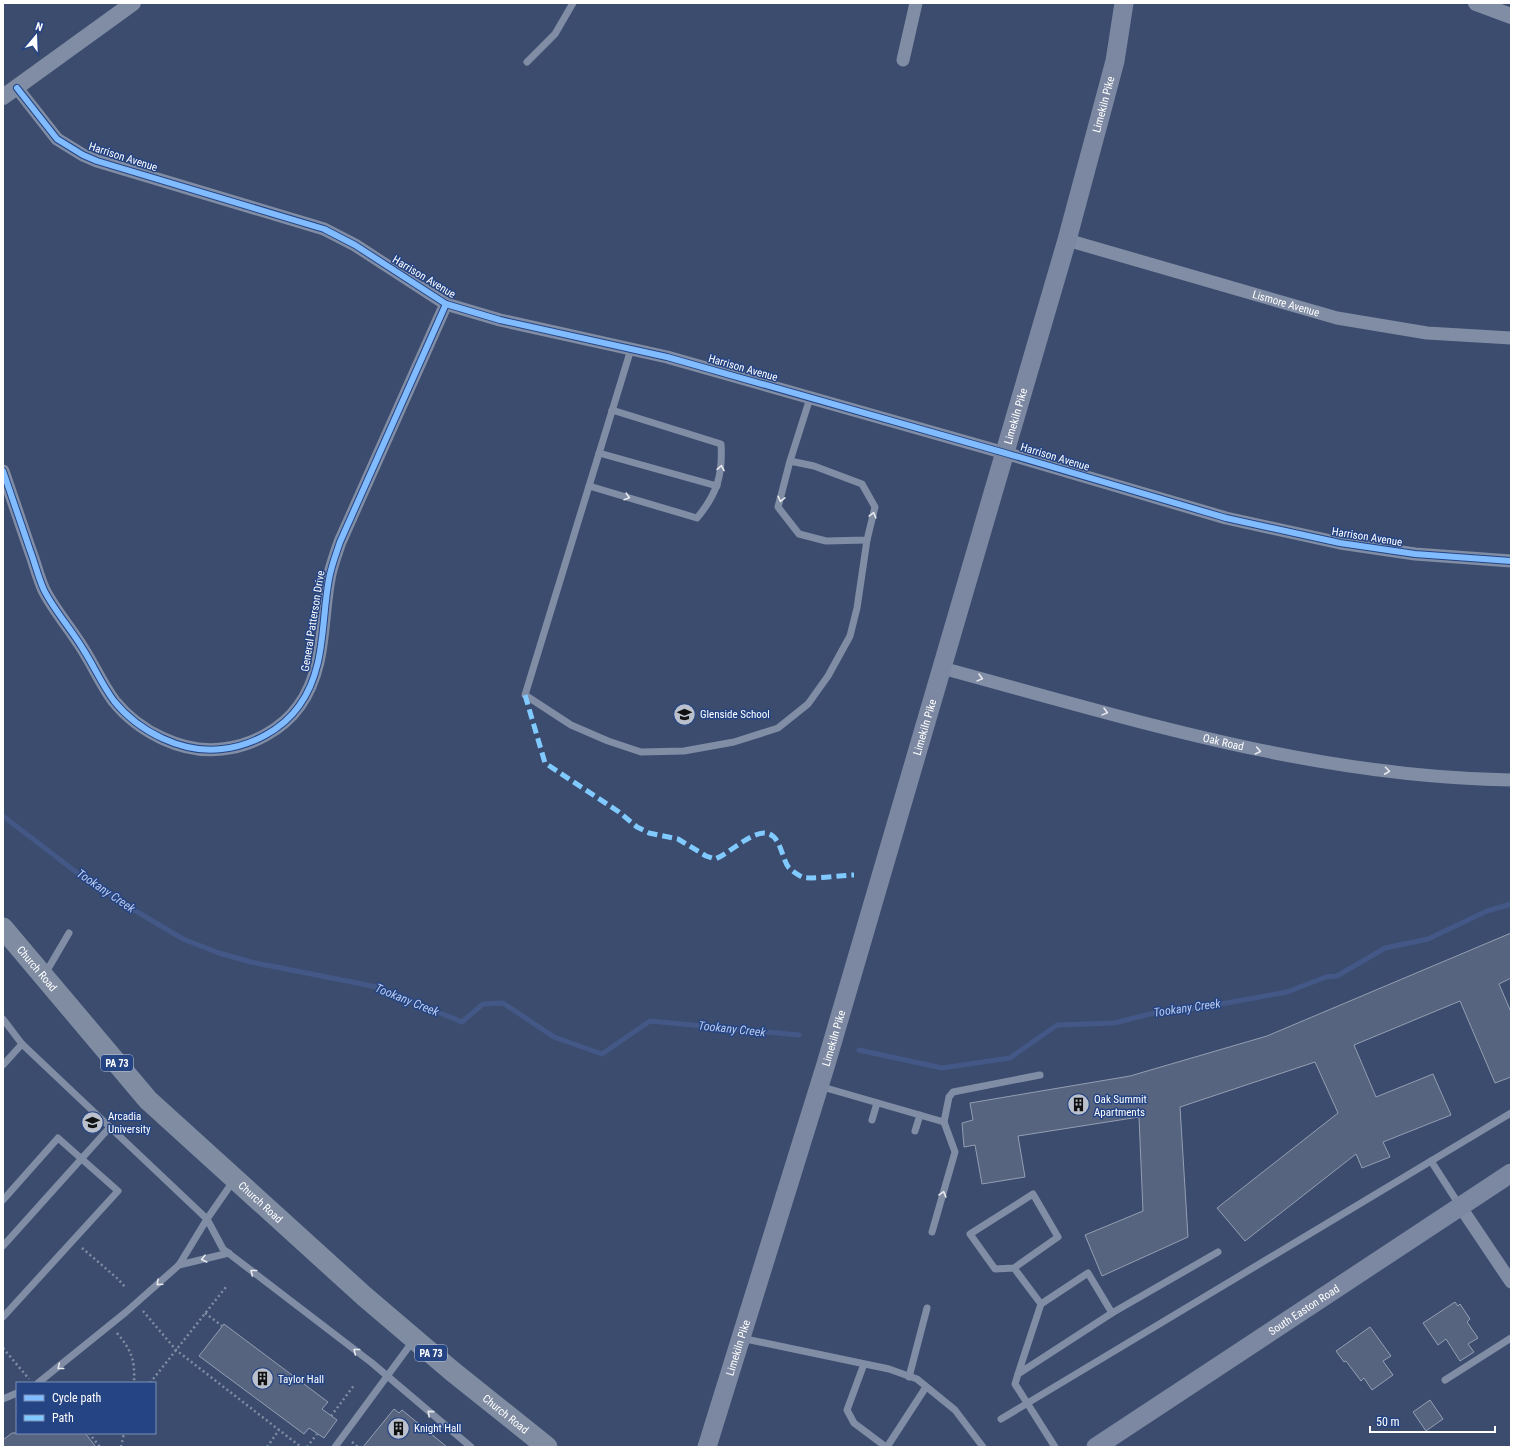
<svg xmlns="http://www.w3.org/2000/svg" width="1514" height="1450" viewBox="0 0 1514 1450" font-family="'Roboto Condensed',sans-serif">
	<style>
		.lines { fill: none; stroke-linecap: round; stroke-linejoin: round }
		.stream { stroke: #435886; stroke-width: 5 }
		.building { fill: #56647f; stroke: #959eb2 }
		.path { stroke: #818da4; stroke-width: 2.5; stroke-dasharray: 2 3; stroke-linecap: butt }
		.service { stroke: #818da4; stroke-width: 7 }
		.minor { stroke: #818da4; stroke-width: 13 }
		.tertiary { stroke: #818da4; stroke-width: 16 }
		.secondary { stroke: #7c88a1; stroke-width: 19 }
		.primary { stroke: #7f8ca2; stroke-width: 21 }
		.quiet { stroke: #80caff; stroke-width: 5; stroke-dasharray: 10 5; stroke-linecap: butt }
		.cycleway-casing { stroke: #254484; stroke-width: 8 }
		.cycleway { stroke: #80bcff; stroke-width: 6 }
		.oneway { stroke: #e6e8ed }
		.labels { text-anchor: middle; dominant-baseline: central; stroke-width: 3; stroke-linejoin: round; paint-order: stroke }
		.shield { fill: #254484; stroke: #bec7da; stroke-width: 1 }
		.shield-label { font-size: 10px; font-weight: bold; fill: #fff }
		.street-label { font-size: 11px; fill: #fff; stroke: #254484 }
		.poi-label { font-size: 11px; fill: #fff; stroke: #254484; text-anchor: start }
		.water-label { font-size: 12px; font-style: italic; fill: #baccef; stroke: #254484 }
	</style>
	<rect width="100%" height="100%" fill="#3b4c6e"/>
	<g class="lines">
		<!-- stream -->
		<g class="stream">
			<polyline points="3,816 76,872 134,910 183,939 219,953 251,962 377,987 462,1022 483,1004 503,1003 554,1037 602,1054 650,1021 799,1035"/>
			<polyline points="859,1050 942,1068 1010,1058 1057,1025 1114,1023 1154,1013 1204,1007 1287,992 1326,977 1337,976 1385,948 1428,939 1487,911 1511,904"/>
		</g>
	</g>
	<!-- building -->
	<g class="building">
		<polygon points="1511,933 1511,978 1499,984 1511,1012 1511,1077 1495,1083 1460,1001 1354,1045 1376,1097 1433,1074 1451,1115 1383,1142 1390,1157 1362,1168 1356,1154 1245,1241 1217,1208 1338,1113 1315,1062 1180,1107 1188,1237 1102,1276 1085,1235 1143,1211 1139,1117 1018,1136 1025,1177 982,1184 975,1145 964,1147 962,1123 973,1120 970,1103 1130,1076 1267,1036"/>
		<polygon points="1455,1302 1458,1306 1460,1304 1470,1319 1467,1322 1478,1338 1468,1344 1474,1352 1460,1361 1446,1339 1438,1345 1423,1323"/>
		<polygon points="224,1324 328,1402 322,1409 337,1420 324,1438 309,1428 304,1434 199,1356"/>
		<polygon points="1370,1327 1391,1356 1383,1361 1393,1375 1372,1390 1364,1378 1361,1381 1346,1361 1344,1362 1336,1351"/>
		<polygon points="1430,1400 1443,1419 1426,1431 1413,1412"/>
		<polygon points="394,1409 399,1413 402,1410 447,1447 363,1447"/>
		<polygon points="12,1433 85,1433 96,1447 3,1447 3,1440"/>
	</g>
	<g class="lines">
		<!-- path -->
		<g class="path">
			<polyline points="82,1248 118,1279 125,1287"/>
			<polyline points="143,1311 176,1350 301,1447"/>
			<polyline points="205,1313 222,1326"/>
			<path d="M117,1333C132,1351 135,1360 134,1383"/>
			<polyline points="3,1348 29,1379"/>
			<polyline points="150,1383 226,1287"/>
			<polyline points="331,1416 355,1384"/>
			<polyline points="89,1433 100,1447"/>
			<polyline points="352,1442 358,1447"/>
			<polyline points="121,1447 124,1433"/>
			<polyline points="267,1447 279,1430"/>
			<polyline points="307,1447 317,1434"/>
		</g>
		<!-- service -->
		<g class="service">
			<polyline points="527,62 555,34 573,3"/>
			<polyline points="631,349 525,695 571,725 608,741 641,752 684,751 734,742 778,728 808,704 828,676 850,636 857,608 867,540"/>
			<polyline points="599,453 717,486"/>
			<polyline points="790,461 814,466 862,484 875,507 867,540 826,541 799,534 778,507 790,461 810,398"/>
			<path d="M589,486L697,518C717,494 723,475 721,444L612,410"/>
			<polyline points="45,974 69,933"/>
			<polyline points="3,1019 22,1044 207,1219 234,1180"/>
			<polyline points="3,1065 22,1044"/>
			<polyline points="819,1086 944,1122"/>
			<polyline points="872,1120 877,1103"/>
			<polyline points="915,1131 920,1115"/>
			<polyline points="1431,1161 1460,1206"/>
			<polyline points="3,1200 58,1138 118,1191 3,1317"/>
			<polyline points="207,1219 223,1249 372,1363 471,1447"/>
			<polyline points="932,1232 955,1152 944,1122 949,1097 953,1092 1040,1075"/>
			<polyline points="3,1246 110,1127"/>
			<polyline points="179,1265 229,1253"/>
			<polyline points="1014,1268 995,1269 970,1234 1033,1194 1058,1237 1014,1268 1041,1304"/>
			<polyline points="1112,1313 1218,1252"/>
			<polyline points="741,1338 889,1369 917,1379 955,1410 983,1447"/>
			<polyline points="864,1364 847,1410 854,1423 886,1447"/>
			<polyline points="1018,1374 1112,1313 1088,1273 1041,1304 1018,1374 1015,1384 1055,1447"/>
			<polyline points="909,1377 927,1308"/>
			<polyline points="1445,1380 1511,1338"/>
			<polyline points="38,1383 126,1312 179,1265 207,1219"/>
			<polyline points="3,1399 17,1393"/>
			<polyline points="1001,1419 1511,1113"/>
			<polyline points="335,1447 413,1341"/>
			<polyline points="887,1447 926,1387"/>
		</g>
		<!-- minor -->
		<g class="minor">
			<polyline points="903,60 916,3"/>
			<polyline points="17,88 57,139 83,155 97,161 324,229 355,245 446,304 500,320 667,357 1005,453 1226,518 1340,543 1415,554 1511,561"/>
			<path id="s1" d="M1067,240L1337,318L1427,333L1511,338"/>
			<path d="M3,471C12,497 21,523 30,550C35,563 38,577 44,590C54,610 71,629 83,649C94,666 102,685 114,701C139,732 183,754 222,749C251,746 282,730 299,706C326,669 321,622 329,579C331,567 336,554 340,542L446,304"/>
			<path id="s2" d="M942,668C1131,719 1313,777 1511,780"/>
			<polyline points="1460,1206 1511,1282"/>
		</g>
		<!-- tertiary -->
		<g class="tertiary">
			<polyline points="1476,3 1511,16"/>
			<polyline points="3,97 133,3"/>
		</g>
		<!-- secondary -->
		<g class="secondary">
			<path id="s3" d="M707,1447L826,1064L1067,240L1115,61L1124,3"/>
			<path id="s4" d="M1096,1447L1511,1173"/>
		</g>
		<!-- primary -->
		<path class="primary" id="s5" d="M3,928L148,1100L364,1296L452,1371L547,1447"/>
		<!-- quiet -->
		<path class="quiet" d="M525,695L545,763L619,812L637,827L649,833L678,839L706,856L715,859C730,853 748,834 764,833C781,833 781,858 789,868C792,871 798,875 802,877C809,880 844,875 854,875"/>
		<defs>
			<g id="cycleway">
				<polyline points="17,88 57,139 83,155 97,161 324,229 355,245 446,304 500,320 667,357 1005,453 1226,518 1340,543 1415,554 1511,561"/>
				<path d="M3,471C12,497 21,523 30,550C35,563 38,577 44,590C54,610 71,629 83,649C94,666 102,685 114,701C139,732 183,754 222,749C251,746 282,730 299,706C326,669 321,622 329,579C331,567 336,554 340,542L446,304"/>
			</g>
		</defs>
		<!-- cycleway casing -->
		<use href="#cycleway" class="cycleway-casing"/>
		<!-- cycleway -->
		<use href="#cycleway" class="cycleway"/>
	</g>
	<!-- one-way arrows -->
	<defs><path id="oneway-chevron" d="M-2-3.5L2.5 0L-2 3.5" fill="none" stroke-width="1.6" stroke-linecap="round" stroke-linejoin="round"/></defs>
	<g class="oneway">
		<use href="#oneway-chevron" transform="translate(721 468) rotate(-80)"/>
		<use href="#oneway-chevron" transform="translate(627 497) rotate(17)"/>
		<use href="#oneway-chevron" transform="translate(781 499) rotate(104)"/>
		<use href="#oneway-chevron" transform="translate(873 515) rotate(-75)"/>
		<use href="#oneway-chevron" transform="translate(980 678) rotate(15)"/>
		<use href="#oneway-chevron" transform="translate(1105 712) rotate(15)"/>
		<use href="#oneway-chevron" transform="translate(1258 751) rotate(12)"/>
		<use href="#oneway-chevron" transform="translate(1387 771) rotate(7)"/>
		<use href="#oneway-chevron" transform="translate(943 1194) rotate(-74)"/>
		<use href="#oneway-chevron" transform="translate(204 1259) rotate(166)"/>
		<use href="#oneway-chevron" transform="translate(253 1272) rotate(-142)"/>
		<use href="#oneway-chevron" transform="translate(159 1283) rotate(138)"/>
		<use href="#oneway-chevron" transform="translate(356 1351) rotate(-142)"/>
		<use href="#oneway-chevron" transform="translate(60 1367) rotate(141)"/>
		<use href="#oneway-chevron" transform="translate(430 1413) rotate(-139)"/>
	</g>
	<!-- icons -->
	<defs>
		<symbol id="school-disc" viewBox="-11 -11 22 22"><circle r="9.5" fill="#bac0cc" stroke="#254484"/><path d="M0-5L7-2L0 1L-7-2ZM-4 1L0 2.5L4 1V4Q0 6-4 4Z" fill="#111"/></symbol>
		<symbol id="building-disc" viewBox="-11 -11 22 22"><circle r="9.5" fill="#bac0cc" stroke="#254484"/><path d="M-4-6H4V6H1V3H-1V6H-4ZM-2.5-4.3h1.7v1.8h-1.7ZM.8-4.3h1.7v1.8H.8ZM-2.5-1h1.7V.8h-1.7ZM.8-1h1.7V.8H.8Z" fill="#111"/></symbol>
		<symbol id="university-disc" viewBox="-11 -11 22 22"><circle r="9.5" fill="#bac0cc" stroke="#254484"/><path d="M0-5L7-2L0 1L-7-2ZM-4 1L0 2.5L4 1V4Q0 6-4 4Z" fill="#111"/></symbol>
	</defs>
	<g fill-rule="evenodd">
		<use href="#school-disc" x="672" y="702" width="25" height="25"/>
		<use href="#building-disc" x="1066" y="1092" width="25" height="25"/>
		<use href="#university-disc" x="80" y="1110" width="25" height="25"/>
		<use href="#building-disc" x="250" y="1366" width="25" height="25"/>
		<use href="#building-disc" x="386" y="1416" width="25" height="25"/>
	</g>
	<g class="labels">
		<!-- shield labels -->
		<g class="shield">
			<rect x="101" y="1055" width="32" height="16" rx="3"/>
			<rect x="415" y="1345" width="32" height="16" rx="3"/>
		</g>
		<g class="shield-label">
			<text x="117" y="1063">PA 73</text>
			<text x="431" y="1353">PA 73</text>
		</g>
		<!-- street labels -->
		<g class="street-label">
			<text stroke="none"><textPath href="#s3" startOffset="1400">Limekiln Pike</textPath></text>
			<text transform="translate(123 157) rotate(18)">Harrison Avenue</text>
			<text transform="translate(424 277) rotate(31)">Harrison Avenue</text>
			<text stroke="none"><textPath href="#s1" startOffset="228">Lismore Avenue</textPath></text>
			<text transform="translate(743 368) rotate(16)">Harrison Avenue</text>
			<text stroke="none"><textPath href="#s3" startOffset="1076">Limekiln Pike</textPath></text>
			<text transform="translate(1055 457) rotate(17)">Harrison Avenue</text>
			<text transform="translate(1367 537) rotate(9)">Harrison Avenue</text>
			<text transform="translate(313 621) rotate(-81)">General Patterson Drive</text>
			<text stroke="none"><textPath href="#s3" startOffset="752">Limekiln Pike</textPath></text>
			<text stroke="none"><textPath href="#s2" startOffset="291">Oak Road</textPath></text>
			<text stroke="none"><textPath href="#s5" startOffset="53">Church Road</textPath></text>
			<text stroke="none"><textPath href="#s3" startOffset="428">Limekiln Pike</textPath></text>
			<text stroke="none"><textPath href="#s5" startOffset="377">Church Road</textPath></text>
			<text stroke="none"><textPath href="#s4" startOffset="249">South Easton Road</textPath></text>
			<text stroke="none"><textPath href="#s3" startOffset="104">Limekiln Pike</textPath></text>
			<text stroke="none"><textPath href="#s5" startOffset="701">Church Road</textPath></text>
		</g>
		<!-- poi labels -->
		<g class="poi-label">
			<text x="700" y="714">Glenside School</text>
			<text x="1094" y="1099">Oak Summit<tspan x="1094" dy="13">Apartments</tspan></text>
			<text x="108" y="1116">Arcadia<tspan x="108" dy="13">University</tspan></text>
			<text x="278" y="1379">Taylor Hall</text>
			<text x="414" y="1428">Knight Hall</text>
		</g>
		<!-- water labels -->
		<g class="water-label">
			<text transform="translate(106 891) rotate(34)">Tookany Creek</text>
			<text transform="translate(407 1000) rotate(22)">Tookany Creek</text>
			<text transform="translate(1187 1008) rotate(-8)">Tookany Creek</text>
			<text transform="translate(732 1029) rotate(6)">Tookany Creek</text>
		</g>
	</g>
	<!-- border -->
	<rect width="1514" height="1450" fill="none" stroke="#ffffff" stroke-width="8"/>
	<!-- legend -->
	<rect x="16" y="1382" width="140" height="52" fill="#254484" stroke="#7c8fb5"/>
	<rect x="24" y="1395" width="20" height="6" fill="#80bcff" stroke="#7c8fb5"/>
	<text x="52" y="1402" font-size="12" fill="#ffffff">Cycle path</text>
	<rect x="24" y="1415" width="20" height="6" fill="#80caff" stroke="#7c8fb5"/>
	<text x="52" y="1422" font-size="12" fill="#ffffff">Path</text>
	<!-- north arrow -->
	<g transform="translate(36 36) rotate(19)" stroke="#254484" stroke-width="3" paint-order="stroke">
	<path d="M0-3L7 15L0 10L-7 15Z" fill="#ffffff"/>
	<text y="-6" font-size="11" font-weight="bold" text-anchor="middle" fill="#ffffff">N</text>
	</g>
	<!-- scale -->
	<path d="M1370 1426v6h125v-6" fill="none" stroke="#ffffff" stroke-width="2"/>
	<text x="1376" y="1426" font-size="12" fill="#ffffff" stroke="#254484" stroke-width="3" paint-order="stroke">50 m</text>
</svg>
